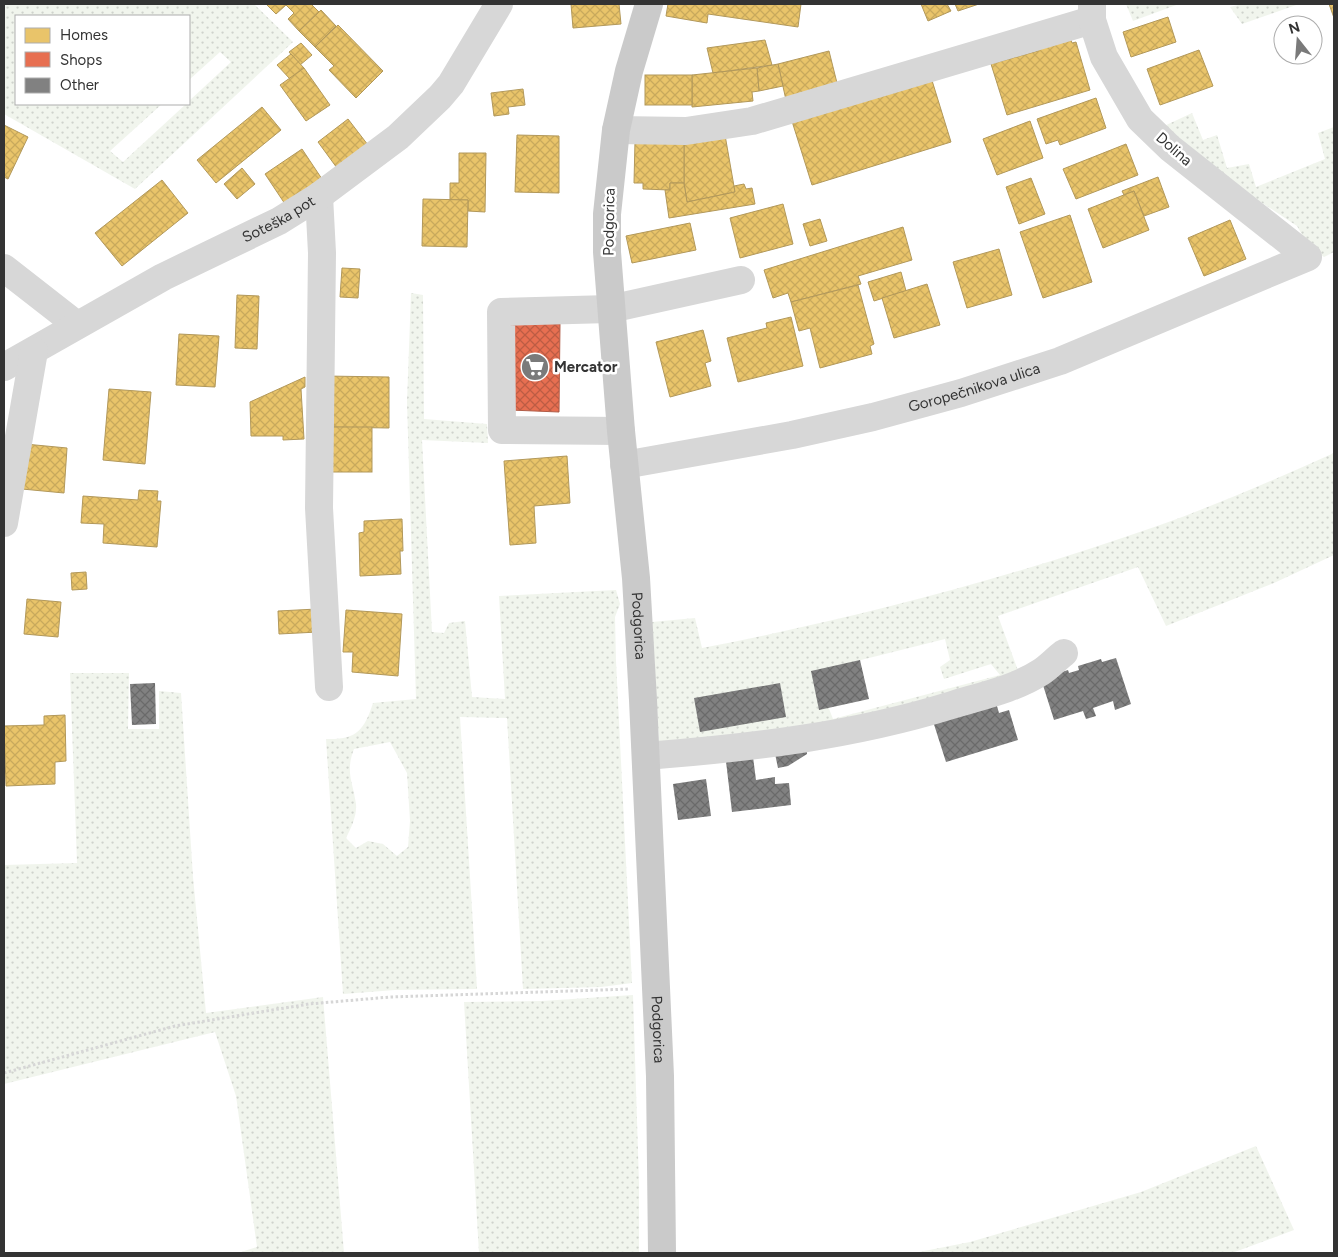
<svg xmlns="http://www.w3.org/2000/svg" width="1338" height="1257" viewBox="0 0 1338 1257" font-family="Figtree,sans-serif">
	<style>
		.grass { fill: url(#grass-dots); fill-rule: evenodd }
		.homes { fill: url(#homes-cross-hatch); stroke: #b2985a }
		.shops { fill: url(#shops-cross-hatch); stroke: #b15d48 }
		.building { fill: url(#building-cross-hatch) }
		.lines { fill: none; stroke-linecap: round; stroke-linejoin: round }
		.path { stroke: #d6d6d6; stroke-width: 3; stroke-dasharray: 2.5 2.5; stroke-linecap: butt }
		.minor { stroke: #d7d7d7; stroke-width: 28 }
		.major { stroke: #cacaca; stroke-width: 28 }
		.labels { text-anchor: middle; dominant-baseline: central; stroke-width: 5; stroke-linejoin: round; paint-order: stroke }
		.street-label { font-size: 15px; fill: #333; stroke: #fff }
		.poi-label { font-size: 15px; font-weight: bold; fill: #333; stroke: #fff; text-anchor: start }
	</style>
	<defs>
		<pattern id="grass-dots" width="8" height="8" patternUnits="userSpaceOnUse" patternTransform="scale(1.25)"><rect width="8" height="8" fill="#f1f5ed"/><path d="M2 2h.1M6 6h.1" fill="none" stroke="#cfd2cc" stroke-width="1.8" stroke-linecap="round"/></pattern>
		<pattern id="homes-cross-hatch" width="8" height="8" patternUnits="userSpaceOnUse" patternTransform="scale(1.25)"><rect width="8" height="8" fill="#e9c46a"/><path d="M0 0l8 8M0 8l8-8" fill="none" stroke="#c8a95c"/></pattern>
		<pattern id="shops-cross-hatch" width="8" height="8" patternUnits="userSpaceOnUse" patternTransform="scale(1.25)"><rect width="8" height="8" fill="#e76f51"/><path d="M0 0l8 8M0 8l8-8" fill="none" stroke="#bc5c44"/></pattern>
		<pattern id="building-cross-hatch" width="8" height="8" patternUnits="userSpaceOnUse" patternTransform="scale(1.25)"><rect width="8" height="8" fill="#818181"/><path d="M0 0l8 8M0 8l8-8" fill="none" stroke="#6a6a6a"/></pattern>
	</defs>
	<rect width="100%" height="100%" fill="#fff"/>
	<!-- grass -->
	<g class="grass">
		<path d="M4,4H254L293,42L135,189L4,114ZM16,16H189V80L220,52L231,62L189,101V104H186L123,162L110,151L162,104H16Z"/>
		<polygon points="1126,4 1179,4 1133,21"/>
		<polygon points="1242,4 1299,4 1242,24 1230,7"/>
		<polygon points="1192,113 1203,140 1217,135 1227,168 1249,164 1256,187 1325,159 1318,133 1334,127 1334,252 1324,257 1308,245 1297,226 1211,169 1162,127"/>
		<path d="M411,293L423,295L424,419L487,424L488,443L422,440L432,632L444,633L449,623L465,621L472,697L505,699L499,596L616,590L620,604L615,617L616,661L632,983L601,987L523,989L507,718L460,717L477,989L395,990L343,994L326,739C356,740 364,731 373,703L416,699L407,402ZM390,742L407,773L410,821L408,847L397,856L383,844L368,841L356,848L346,838C351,828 357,816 356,804C353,782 345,772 354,749Z"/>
		<path d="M1334,453V555L1274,583L1166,626L1138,567L998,616L1020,676L878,720L659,742L652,622L695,618L702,648C858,618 1013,577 1163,524C1221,503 1278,478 1334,453ZM945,639L950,660L940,667L944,679L991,664L1000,675L833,719L826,701L825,669Z"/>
		<polygon points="70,673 129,673 128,729 159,729 159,691 181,693 193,877 206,1013 323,997 344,1253 238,1253 257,1247 236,1096 215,1032 4,1084 4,865 77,863"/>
		<polygon points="633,995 639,1183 639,1253 479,1253 464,1002 542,1001"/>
		<polygon points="1256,1146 1294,1230 1232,1253 914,1253 970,1242 1141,1192"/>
	</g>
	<!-- homes -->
	<g class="homes">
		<polygon points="266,4 285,4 286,5 276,14"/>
		<polygon points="285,4 311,4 319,12 299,31 288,19 294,13"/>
		<polygon points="571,4 619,4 621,24 573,28"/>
		<polygon points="668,4 801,4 798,27 708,14 707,23 666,16"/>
		<polygon points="921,4 947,4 951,11 928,21"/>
		<polygon points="955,4 979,4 958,11"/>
		<polygon points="1329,4 1334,4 1334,18"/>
		<polygon points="321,10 336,26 315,47 299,31"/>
		<polygon points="1168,17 1176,42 1131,57 1123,32"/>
		<polygon points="338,25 383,71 356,98 329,70 334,66 315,47"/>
		<polygon points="1069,35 1072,43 1076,42 1090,90 1007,115 991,64 1038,51 1037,45"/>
		<polygon points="765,40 772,65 713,73 707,48"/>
		<polygon points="301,43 312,55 300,65 289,52"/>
		<polygon points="1199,50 1213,86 1160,105 1147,69"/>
		<polygon points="829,51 838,87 786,100 778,64"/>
		<polygon points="291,54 304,68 290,79 277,65"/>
		<polygon points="778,64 783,86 759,91 757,68"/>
		<polygon points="304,68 330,105 306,121 280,85"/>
		<polygon points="757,68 759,91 752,92 753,101 692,107 692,75"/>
		<polygon points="930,74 951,142 812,185 791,118"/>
		<rect x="645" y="75" width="47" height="30"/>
		<polygon points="523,89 525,105 508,107 509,114 494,116 491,93"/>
		<polygon points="1096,98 1106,128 1060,145 1058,140 1046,144 1037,119"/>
		<polygon points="262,107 281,130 216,183 197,160"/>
		<polygon points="348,119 368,145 337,168 318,142"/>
		<polygon points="1030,121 1043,158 997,175 983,139"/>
		<polygon points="4,125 28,137 8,179 4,177"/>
		<polygon points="517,135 559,136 559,193 515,192"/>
		<polygon points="725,135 735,192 687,202 684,183 684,142"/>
		<polygon points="635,141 684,142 684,183 670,183 670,190 643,189 643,183 634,183"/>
		<polygon points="1126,144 1138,175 1076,199 1063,169"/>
		<polygon points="302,149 322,179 285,204 265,174"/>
		<polygon points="459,153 486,153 485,212 468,211 468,200 450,200 450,183 459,183"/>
		<polygon points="242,168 255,184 237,199 224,184"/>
		<polygon points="1158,177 1169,207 1144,216 1134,191 1124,195 1122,191"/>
		<polygon points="1031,178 1045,214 1019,224 1006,187"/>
		<polygon points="162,180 188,213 122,266 95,233"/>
		<polygon points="670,183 684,183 687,202 735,192 734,186 744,184 746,189 752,188 755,204 669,218 665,190 670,190"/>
		<polygon points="1134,191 1149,230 1103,248 1088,209"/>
		<polygon points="423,199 468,200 467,247 422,246"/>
		<polygon points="783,204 793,244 740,258 730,218"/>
		<polygon points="1070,215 1092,282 1043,298 1020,232"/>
		<polygon points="820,219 827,241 810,246 803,224"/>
		<polygon points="1230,220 1246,259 1204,276 1188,238"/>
		<polygon points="690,223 696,250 632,263 626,236"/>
		<polygon points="903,227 912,260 858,276 861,284 791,302 788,293 773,298 764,270"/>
		<polygon points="999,249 1012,295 967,308 953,262"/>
		<polygon points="342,268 360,269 358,298 340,297"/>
		<polygon points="901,272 906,291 874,301 868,282"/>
		<polygon points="927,284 940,325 894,338 882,298"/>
		<polygon points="858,285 874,344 870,346 872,354 820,368 810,328 799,331 791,302"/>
		<polygon points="237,295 259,296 257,349 235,348"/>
		<polygon points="791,317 803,366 738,382 727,338 767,328 766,323"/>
		<polygon points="703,330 711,361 705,363 711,386 670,397 656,342"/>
		<polygon points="179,334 219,336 215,387 176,385"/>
		<polygon points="325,376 389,377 389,428 324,427"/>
		<polygon points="305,377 305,387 301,389 304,439 283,440 283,436 251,436 250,402"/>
		<polygon points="109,389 151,392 145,464 103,460"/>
		<rect x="329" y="427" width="43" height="45"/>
		<polygon points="25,444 67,448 64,493 22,489"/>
		<polygon points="567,456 570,503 534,506 536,543 510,545 504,461"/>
		<polygon points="139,490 158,491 157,501 161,501 157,547 103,543 104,524 81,523 83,496 138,500"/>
		<polygon points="402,519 403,551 400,551 401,574 360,576 359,533 364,532 364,521"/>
		<polygon points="86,572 87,589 72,590 71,573"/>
		<polygon points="27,599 61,602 58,637 24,634"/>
		<polygon points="317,609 318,632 279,634 278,611"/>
		<polygon points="346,610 402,614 398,676 352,672 353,652 343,652"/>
		<polygon points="65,715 66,761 55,762 55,784 6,786 4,726 44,725 44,716"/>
	</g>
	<!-- shops -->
	<polygon class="shops" points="511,322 560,324 559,412 510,410"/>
	<!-- building -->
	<g class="building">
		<polygon points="1116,658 1131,704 1115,710 1113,701 1093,708 1096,716 1086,719 1083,711 1054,720 1042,682 1052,675 1068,670 1069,673 1079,670 1078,666 1101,659 1102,662"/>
		<polygon points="860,660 869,699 819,710 811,671"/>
		<polygon points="155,683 156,724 132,725 130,684"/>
		<polygon points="780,683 786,717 700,732 694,698"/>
		<polygon points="994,696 999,713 1009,710 1018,740 946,762 931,715"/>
		<polygon points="806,744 807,754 788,766 778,768 774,749"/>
		<polygon points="752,749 756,780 775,777 775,784 789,783 791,805 732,812 725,753"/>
		<polygon points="706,779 711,816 678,820 673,784"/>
	</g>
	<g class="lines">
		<!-- path -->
		<polyline class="path" points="4,1073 175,1026 309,1004 390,997 630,989"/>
		<!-- minor -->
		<g class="minor">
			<polyline points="616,130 686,131 752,121 1092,20"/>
			<polyline points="319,196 322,253 319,508 329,687"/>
			<polyline points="4,268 77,325"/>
			<path id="s1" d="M4,367L163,277L279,221L319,196L398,137L440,97L451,84L499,4"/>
			<polyline points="621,431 502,430 501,312 610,309 741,280"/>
			<path id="s2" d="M624,465L792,435L873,417L961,393L1060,361L1308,257L1170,148L1140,119L1104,57L1092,20V4"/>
			<polyline points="4,523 34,351"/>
			<path d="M646,756C749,748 852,736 952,705C981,696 1015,689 1041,672C1049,667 1056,659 1064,653"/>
		</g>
		<!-- major -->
		<path class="major" id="s3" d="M649,4L629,71L616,130L607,214V252L621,431L636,578L643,700L660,1076L662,1253"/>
	</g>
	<!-- icons -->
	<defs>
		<symbol id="supermarket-disc" viewBox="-11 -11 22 22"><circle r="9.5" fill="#7a7a7a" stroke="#fff"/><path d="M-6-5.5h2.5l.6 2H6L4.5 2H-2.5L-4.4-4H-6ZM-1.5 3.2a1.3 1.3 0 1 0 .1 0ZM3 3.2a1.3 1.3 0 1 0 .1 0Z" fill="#fff"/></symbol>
	</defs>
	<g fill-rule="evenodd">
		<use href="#supermarket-disc" x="519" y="351" width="32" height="32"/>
	</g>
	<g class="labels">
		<!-- street labels -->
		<g class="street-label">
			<text transform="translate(1174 149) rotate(41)">Dolina</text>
			<text stroke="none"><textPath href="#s1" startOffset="312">Soteška pot</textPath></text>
			<text transform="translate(609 222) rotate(-89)">Podgorica</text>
			<text stroke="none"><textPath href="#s2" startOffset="359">Goropečnikova ulica</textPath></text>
			<text stroke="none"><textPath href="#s3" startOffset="628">Podgorica</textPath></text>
			<text stroke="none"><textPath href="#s3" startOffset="1032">Podgorica</textPath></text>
		</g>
		<!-- poi labels -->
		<g class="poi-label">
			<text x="554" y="367">Mercator</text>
		</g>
	</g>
	<!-- border -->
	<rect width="1338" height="1257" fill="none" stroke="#333333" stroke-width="10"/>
	<!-- legend -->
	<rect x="15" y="15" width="175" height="90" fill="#ffffff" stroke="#adadad"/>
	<rect x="25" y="28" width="25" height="15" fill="#e9c46a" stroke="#adadad"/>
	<text x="60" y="40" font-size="15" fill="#333333">Homes</text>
	<rect x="25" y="52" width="25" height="15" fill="#e76f51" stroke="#adadad"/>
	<text x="60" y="65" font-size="15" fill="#333333">Shops</text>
	<rect x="25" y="78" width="25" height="15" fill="#818181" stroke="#adadad"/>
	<text x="60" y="90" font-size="15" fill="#333333">Other</text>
	<!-- north arrow -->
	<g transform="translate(1298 40) rotate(343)"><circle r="24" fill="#ffffff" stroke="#adadad"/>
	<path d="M0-4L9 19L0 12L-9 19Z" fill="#7a7a7a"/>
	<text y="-8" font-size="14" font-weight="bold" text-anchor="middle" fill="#333333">N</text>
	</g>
</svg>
